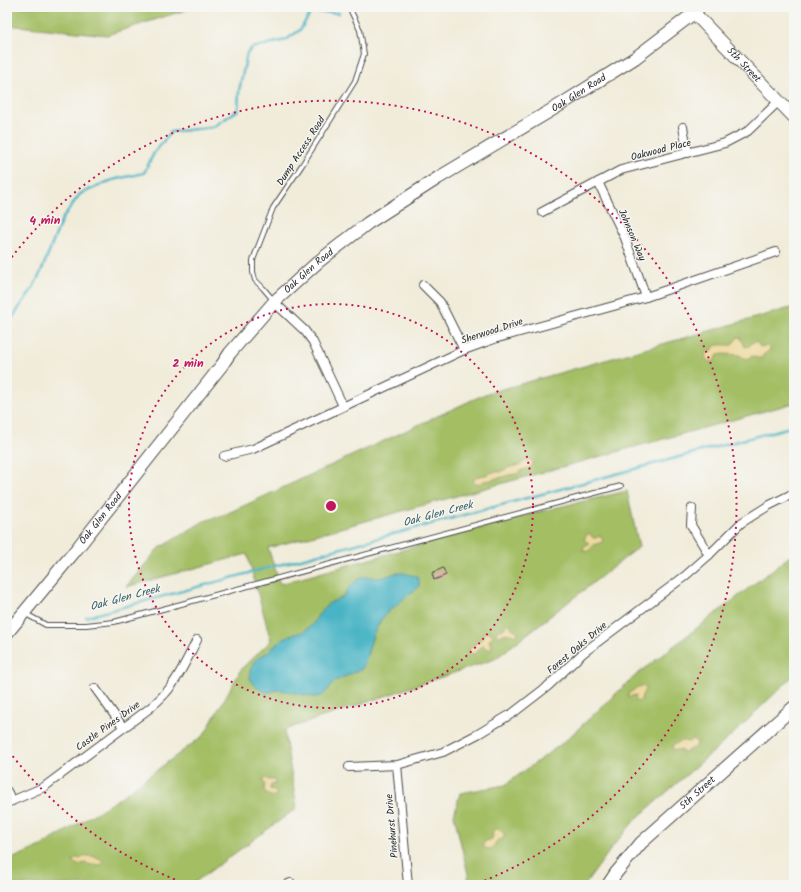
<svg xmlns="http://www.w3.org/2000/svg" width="801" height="892" viewBox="0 0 801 892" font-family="Kalam,sans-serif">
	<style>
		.green { fill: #a3be64; stroke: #677448 }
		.sand { fill: #eeda9e; stroke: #8c8264 }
		.water { fill: #48b4c5; stroke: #3a7078 }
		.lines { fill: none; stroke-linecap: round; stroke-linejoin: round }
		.stream { stroke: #48b4c5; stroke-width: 2.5 }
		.building { fill: #d1a491 }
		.lane-casing { stroke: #494845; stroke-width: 6 }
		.street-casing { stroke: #494845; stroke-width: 10 }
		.secondary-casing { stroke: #494845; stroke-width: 14 }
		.lane { stroke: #fff; stroke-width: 4 }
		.street { stroke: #fff; stroke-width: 8 }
		.secondary { stroke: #fff; stroke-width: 12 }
		.ring { fill: none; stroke: #c2185b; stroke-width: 2; stroke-dasharray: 2 4 }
		.labels { text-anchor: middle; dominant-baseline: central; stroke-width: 3; stroke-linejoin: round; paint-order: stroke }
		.street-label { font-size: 10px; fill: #2b2b2b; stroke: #f6f6f2 }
		.water-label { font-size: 11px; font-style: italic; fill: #355b61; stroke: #f6f6f2 }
		.centre { fill: #c2185b; stroke: #f6f6f2; stroke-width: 2 }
		.ring-label { font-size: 12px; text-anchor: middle; font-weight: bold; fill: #c2185b; stroke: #f6f6f2; stroke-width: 3; stroke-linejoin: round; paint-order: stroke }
	</style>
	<rect width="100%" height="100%" fill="#f6f6f2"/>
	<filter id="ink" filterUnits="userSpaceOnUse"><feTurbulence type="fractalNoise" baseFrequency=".025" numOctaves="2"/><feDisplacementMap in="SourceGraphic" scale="8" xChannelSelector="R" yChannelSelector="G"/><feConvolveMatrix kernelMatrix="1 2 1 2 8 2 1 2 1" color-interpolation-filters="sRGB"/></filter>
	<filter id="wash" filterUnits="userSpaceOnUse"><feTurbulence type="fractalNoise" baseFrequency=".012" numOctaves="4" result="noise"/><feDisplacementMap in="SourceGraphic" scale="16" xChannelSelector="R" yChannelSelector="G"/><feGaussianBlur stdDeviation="0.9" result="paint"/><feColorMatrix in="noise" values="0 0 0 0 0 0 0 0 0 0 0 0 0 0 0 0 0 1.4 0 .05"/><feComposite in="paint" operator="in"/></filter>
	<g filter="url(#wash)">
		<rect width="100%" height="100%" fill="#f1ecda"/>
		<!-- green -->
		<g class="green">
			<polygon points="7,7 195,7 107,35 7,25"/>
			<polygon points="794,307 794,403 268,548 280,584 546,510 627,491 639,547 495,659 284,730 297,808 191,885 7,885 7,861 41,846 114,802 204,735 242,668 271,641 247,554 126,587 158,549 204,521 226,514 485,394"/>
			<polygon points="794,553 794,675 731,736 635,820 613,846 585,885 468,885 468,874 454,815 460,793 505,785 564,742 635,676"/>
		</g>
		<!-- sand -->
		<g class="sand">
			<path d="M739,337L741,338L745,347L749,346L753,342H757L759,346L761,347C765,346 770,344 770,350L763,355L762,358H757L752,356L747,359L744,358L739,355L723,354L718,355L713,362C708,362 704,359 706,353L712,351L714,347L717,345H732L737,338Z"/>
			<path d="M529,459L532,460L533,463C531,472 523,466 517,474L508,475L503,477L496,478L492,480L484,481L479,484H476L474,483V479L479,476L486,475L493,472H500L510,467L520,465L525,461Z"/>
			<path d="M587,534H590L593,538H596L599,536H601L603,539L602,542C600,543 598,543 596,544C590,546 592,552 584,551L583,549L584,546L588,545L589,543L584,540Z"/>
			<path d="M508,623C511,624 510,626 513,629C514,630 516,630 518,632L517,635C513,636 508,632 504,634C502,634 501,636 499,636H497L496,633C498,629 499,630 503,629C505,627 506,625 508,623Z"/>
			<path d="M489,632L492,634L493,635L489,641L492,647L491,649H488L483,646C478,648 478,654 472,654L470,653L469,650L470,648L475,645L477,641L482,639L483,636L485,633Z"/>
			<path d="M637,687C640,687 644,685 646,689L642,695L641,699L638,702L635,700L636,697L635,695L629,697L628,695L629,693L634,690Z"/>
			<path d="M693,739L697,742L696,747L688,750L687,752H682L681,750H674L672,748L673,745C682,742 678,739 688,742Z"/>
			<path d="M265,778L269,780H275L276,784L271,785L270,787V789L276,791V796C270,797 267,795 264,790L265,785L263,781V779Z"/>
			<path d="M495,829C500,829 505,832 504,838C502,839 499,840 497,841C492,846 494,852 483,847V844L486,841L492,839L493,836L492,833Z"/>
			<path d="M84,856C90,856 98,856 103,861L102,864L100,865L95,864L91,865L85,863L78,865L74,863L73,861L74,859L77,858L81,859Z"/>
		</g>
		<!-- water -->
		<polygon class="water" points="396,573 403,573 416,576 419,580 419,587 408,595 388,612 381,620 373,635 365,663 362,669 335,681 326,692 322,696 314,697 309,696 286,691 278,690 270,692 264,692 256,687 252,683 250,677 250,671 254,662 258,658 268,652 280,641 290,635 303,632 313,624 318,615 323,610 328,604 344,596 348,589 357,580 362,577 372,577 378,578 384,577"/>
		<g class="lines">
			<!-- stream -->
			<g class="stream">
				<polyline points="7,325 33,288 41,272 62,219 80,194 112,180 144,173 154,153 171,132 213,127 238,110 239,91 247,53 252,48 286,40 300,30 310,14 313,12 339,13"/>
				<polyline points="86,617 794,426"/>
			</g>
		</g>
		<g id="blocks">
			<!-- building -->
			<polygon class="building" points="443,568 446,575 434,580 432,573"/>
		</g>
	</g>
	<g filter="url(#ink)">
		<use href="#blocks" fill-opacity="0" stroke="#494845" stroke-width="1"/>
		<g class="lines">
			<defs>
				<g id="lane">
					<polyline points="274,301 263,288 255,280 253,272 253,260 273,208 302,165 355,81 364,54 360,30 349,7"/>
					<polyline points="26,614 46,625 86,625 114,622 621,486"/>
				</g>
				<g id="street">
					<polyline points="683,127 688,153"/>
					<polyline points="598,182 625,238 646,297"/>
					<polyline points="542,212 621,170 725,143 748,131 779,101"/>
					<polyline points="423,285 440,302 464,350"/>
					<polyline points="274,302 305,331 313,342 343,406"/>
					<polyline points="224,456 253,449 464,350 494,339 646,297 776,252"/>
					<polyline points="692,508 691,525 709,555"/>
					<polyline points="95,688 123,727"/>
					<polyline points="397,765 408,885"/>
					<polyline points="349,767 397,765 443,752 478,734 513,713 548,686 583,653 685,576 709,555 741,523 768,506 794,493"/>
					<polyline points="7,791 12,801"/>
					<path d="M7,803L44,787L150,708C158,701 166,694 172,685C182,671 189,655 197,640"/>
					<polyline points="286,885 291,883"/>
				</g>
				<g id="secondary">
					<path id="s1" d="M694,13L794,117"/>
					<path id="s2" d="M7,633L75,551L222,365L230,353L274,302L318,262L368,223L438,178L560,105L635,58L694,13L699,7"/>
					<path id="s3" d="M608,885L616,873L641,843L794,707"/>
				</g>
			</defs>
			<!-- lane casing -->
			<use href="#lane" class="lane-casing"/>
			<!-- street casing -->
			<use href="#street" class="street-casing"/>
			<!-- secondary casing -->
			<use href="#secondary" class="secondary-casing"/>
			<!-- lane -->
			<use href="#lane" class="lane"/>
			<!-- street -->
			<use href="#street" class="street"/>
			<!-- secondary -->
			<use href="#secondary" class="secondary"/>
		</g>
	</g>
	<!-- distance rings -->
	<g class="ring">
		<circle cx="331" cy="506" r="202"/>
		<path d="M186 884A405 405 0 0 1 8 750M8 262A405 405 0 1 1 476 884"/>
	</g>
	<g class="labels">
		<!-- street labels -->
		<g class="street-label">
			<text stroke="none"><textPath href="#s1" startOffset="72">5th Street</textPath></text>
			<text stroke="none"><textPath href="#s2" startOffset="796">Oak Glen Road</textPath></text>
			<text transform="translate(661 150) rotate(-14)">Oakwood Place</text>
			<text transform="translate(301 151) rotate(-57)">Dump Access Road</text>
			<text transform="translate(632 235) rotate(67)">Johnson Way</text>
			<text stroke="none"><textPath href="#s2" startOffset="472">Oak Glen Road</textPath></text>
			<text transform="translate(492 331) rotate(-18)">Sherwood Drive</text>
			<text stroke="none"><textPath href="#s2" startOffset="148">Oak Glen Road</textPath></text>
			<text transform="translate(577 648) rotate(-40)">Forest Oaks Drive</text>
			<text transform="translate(108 726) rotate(-36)">Castle Pines Drive</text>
			<text stroke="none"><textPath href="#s3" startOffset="129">5th Street</textPath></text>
			<text transform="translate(392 826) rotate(-95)">Pinehurst Drive</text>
		</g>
		<!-- water labels -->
		<g class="water-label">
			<text transform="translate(438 514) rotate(-15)">Oak Glen Creek</text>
			<text transform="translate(125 598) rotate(-15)">Oak Glen Creek</text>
		</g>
	</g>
	<circle cx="331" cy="506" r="6" class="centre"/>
	<g class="ring-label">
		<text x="45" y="224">4 min</text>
		<text x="188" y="367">2 min</text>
	</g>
	<!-- margin -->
	<rect width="801" height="892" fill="none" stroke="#f6f6f2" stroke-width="24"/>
</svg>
